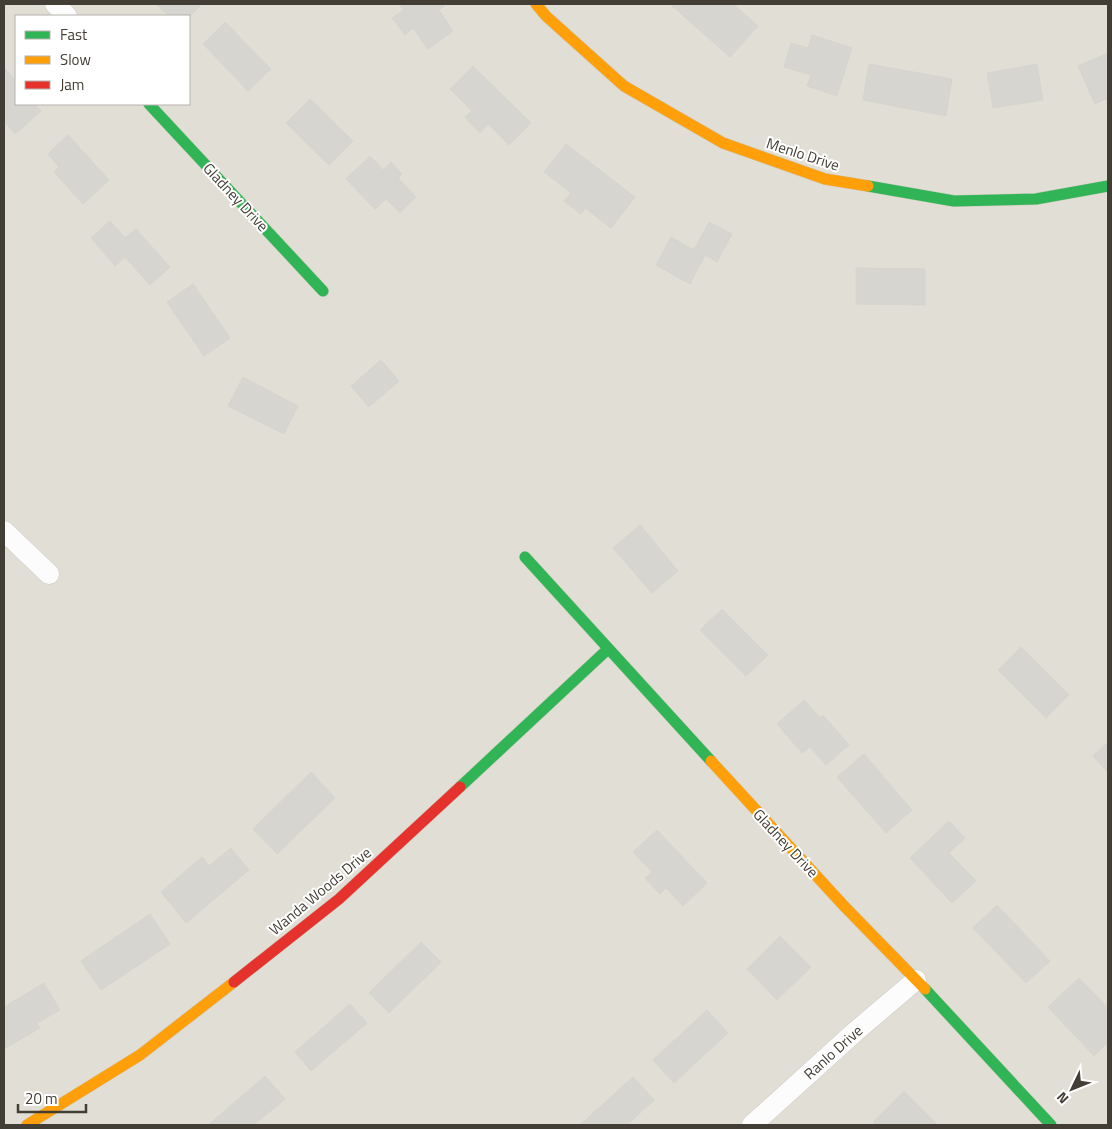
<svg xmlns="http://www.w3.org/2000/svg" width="1112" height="1129" viewBox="0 0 1112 1129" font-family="'Titillium Web',sans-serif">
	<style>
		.residential { fill: #e1dfd5; fill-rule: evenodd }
		.building { fill: #d7d5d0; stroke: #d6d4ce }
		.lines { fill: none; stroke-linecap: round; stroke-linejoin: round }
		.street-casing { stroke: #cccac5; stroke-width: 21 }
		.fast-casing { stroke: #cccabf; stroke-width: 12 }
		.slow-casing { stroke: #cccabf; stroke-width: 12 }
		.jam-casing { stroke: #cccabf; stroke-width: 12 }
		.street { stroke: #fcfcfc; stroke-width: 20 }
		.fast { stroke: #30b455; stroke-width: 11 }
		.slow { stroke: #ff9f0a; stroke-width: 11 }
		.jam { stroke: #e5322d; stroke-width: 11 }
		.labels { text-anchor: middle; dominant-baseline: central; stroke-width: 4; stroke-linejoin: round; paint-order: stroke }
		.street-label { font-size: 15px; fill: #433e35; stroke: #fff }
	</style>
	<rect width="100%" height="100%" fill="#eeede8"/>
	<!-- residential -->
	<path class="residential" d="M4,4H1108V1125H4ZM16,16H189V104H16Z"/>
	<!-- building -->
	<g class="building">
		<polygon points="156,4 202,4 189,17 169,16"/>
		<polygon points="399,4 442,4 444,6 439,10 453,31 428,49 413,28 405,35 392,18 404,10"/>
		<polygon points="670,4 733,4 758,26 730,57"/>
		<polygon points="225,22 271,69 248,91 203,44"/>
		<polygon points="812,35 852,48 837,96 807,86 811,75 784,67 791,43 808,48"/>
		<polygon points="1108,53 1108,98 1095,104 1078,66"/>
		<polygon points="869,64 952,79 946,116 863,100"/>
		<polygon points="1037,64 1043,100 993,108 987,73"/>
		<polygon points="473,66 531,123 509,145 488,124 480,133 465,117 472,111 450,89"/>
		<polygon points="4,67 16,82 16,104 35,104 41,111 15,134 4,121"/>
		<polygon points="310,99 353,141 329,165 286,123"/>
		<polygon points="68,135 109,180 83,204 54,172 59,167 48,154"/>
		<polygon points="566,144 635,197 611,228 585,208 581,214 564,201 571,193 544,172"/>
		<polygon points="370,156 383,170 391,162 402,174 398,178 416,197 400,213 386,199 375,209 346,179"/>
		<polygon points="110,221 125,238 136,229 170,267 150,285 125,257 115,266 91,238"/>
		<polygon points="709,222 732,234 717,262 705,255 690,284 656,265 671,237 694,250"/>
		<polygon points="856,268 925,269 925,305 856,304"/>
		<polygon points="193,284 230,338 204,356 167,302"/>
		<polygon points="381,360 399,381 369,407 351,386"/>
		<polygon points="243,377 298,406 284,434 228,406"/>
		<polygon points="640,525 678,571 652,593 613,548"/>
		<polygon points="722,609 768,655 746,676 700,630"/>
		<polygon points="1021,647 1069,695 1046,718 998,670"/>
		<polygon points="804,700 820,718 823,715 849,745 826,765 810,747 802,753 777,724"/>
		<polygon points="1108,742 1108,773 1093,756"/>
		<polygon points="864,754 912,810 886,833 837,777"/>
		<polygon points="311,772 335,798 277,854 253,829"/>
		<polygon points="949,821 965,838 949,853 976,881 952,903 910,858"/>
		<polygon points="657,830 707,883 683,906 666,888 660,894 645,878 652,872 633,852"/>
		<polygon points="231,848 249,870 186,923 161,892 202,857 209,866"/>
		<polygon points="997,905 1050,961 1026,983 973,928"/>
		<polygon points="150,914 170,944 101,990 81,961"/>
		<polygon points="780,936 811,967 777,1000 747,969"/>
		<polygon points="421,942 441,962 389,1013 369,993"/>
		<polygon points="1079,978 1108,1008 1108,1042 1094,1056 1048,1007"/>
		<polygon points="44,983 60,1010 37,1023 40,1028 4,1049 4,1007"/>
		<polygon points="350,1004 367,1023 311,1071 295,1052"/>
		<polygon points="707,1010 728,1033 674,1083 653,1060"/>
		<polygon points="265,1076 285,1099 254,1125 208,1125"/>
		<polygon points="633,1077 654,1100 627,1125 580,1125"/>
		<polygon points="904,1091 938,1125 876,1125 873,1122"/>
	</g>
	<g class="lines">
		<defs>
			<g id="street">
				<polyline points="55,4 67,16"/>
				<polyline points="4,531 49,574"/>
				<polyline points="752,1125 856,1031 916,980"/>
			</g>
			<g id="fast">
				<polyline points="149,104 323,291"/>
				<polyline points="868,186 954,201 1036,199 1108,186"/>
				<polyline points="525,557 711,761"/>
				<polyline points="460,787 608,649"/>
				<polyline points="925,989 1051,1125"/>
			</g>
			<g id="slow">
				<polyline points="536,4 546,16 624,86 723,143 825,179 868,186"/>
				<polyline points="711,761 845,907 925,989"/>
				<polyline points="27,1125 140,1055 234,982"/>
			</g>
			<polyline id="jam" points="234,982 339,899 460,787"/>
		</defs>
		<!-- street casing -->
		<use href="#street" class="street-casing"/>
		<!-- fast casing -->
		<use href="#fast" class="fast-casing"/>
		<!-- slow casing -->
		<use href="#slow" class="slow-casing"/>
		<!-- jam casing -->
		<use href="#jam" class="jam-casing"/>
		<!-- street -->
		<use href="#street" class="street"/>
		<!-- fast -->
		<use href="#fast" class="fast"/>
		<!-- slow -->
		<use href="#slow" class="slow"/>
		<!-- jam -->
		<use href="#jam" class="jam"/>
	</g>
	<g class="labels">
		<!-- street labels -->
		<g class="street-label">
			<text transform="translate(803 154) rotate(18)">Menlo Drive</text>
			<text transform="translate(236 197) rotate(47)">Gladney Drive</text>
			<text transform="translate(786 843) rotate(47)">Gladney Drive</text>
			<text transform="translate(320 891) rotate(-40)">Wanda Woods Drive</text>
			<text transform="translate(833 1052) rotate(-42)">Ranlo Drive</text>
		</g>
	</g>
	<!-- border -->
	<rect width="1112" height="1129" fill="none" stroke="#433e35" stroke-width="10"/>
	<!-- legend -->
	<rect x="15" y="15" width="175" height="90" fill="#ffffff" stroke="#b4b2ae"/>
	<rect x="25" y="31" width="25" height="8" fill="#30b455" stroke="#b4b2ae"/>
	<text x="60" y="40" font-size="15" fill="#433e35">Fast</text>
	<rect x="25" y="56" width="25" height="8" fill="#ff9f0a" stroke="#b4b2ae"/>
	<text x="60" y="65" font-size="15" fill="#433e35">Slow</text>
	<rect x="25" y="81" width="25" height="8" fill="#e5322d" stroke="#b4b2ae"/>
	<text x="60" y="90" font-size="15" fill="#433e35">Jam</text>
	<!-- north arrow -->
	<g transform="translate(1072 1089) rotate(227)" stroke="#ffffff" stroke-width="4" paint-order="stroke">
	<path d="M0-4L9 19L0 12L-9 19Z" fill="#433e35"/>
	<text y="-8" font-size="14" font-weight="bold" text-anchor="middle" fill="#433e35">N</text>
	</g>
	<!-- scale -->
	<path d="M18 1104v8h68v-8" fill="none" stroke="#433e35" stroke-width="2.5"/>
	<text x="25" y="1104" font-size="15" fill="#433e35" stroke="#ffffff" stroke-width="4" paint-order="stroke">20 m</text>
</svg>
